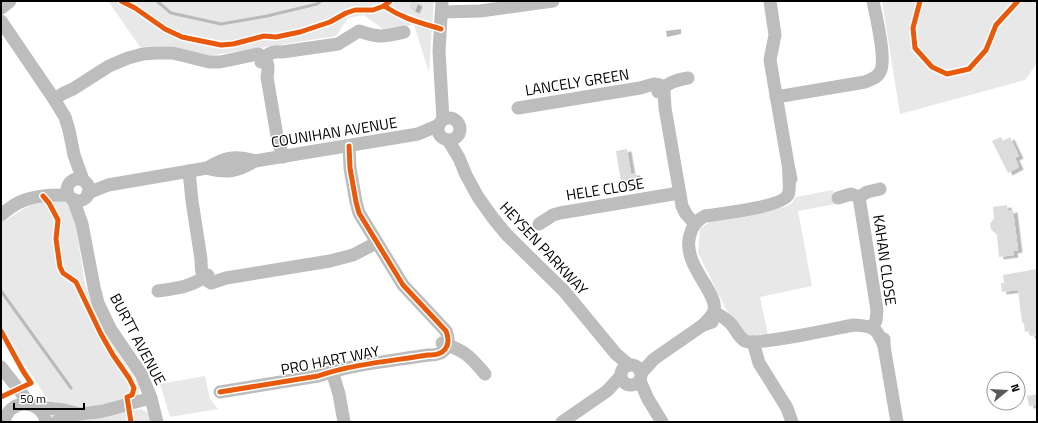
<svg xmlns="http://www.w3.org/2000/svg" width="1038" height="423" viewBox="0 0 1038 423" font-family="'Titillium Web',sans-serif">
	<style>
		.green { fill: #e8e8e8 }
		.water { fill: #bababa }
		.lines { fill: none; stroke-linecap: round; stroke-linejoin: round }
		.stream { stroke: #bababa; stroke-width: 3 }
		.building { fill: #dcdcdc; filter: url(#shadow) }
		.minor { stroke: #bdbdbd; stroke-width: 13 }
		.cycleway-casing { stroke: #fff; stroke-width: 8 }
		.cycleway { stroke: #e8590c; stroke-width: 5 }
		.labels { text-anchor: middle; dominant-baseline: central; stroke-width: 3; stroke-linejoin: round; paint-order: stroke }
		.street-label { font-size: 15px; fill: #000; stroke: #fff }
	</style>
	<defs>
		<filter id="shadow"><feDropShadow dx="4.5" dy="2.5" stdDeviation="0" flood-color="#0004"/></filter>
	</defs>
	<rect width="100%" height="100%" fill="#fff"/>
	<!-- green -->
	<g class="green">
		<polygon points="108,1 434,1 429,72 414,25 384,30 364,15 348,18 336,36 207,56 173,46 140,47"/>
		<polygon points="882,1 1037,1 1037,63 1025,80 900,114"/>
		<polygon points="833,190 836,204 798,211 812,286 760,297 768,335 750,339 727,311 698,253 700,229 715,218 785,207 792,203 796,197"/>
		<path d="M58,200C68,202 70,206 74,215L85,284L99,322L139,386C140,393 138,397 131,400L80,408L50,403L1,328V223L32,204Z"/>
		<polygon points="205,376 210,399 218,409 170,417 160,384"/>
		<polygon points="141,409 149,413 152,422 70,422 94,417"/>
	</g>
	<!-- water -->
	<polygon class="water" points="681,29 681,34 667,37 666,31"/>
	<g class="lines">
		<!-- stream -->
		<g class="stream">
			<polyline points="157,1 171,13 221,24 267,16 317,4 321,1"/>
			<polyline points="1,291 71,388"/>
		</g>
	</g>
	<!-- building -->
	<g class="building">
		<polygon points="412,1 418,4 415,11 409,8"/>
		<polygon points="1001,137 1003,141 1010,137 1019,156 1015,158 1019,167 1008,173 992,141"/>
		<polygon points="627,149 631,173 636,173 637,182 622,187 616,151"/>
		<polygon points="1007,205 1008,211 1013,210 1018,250 1013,251 1014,255 999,257 997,235 991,229 990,224 994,218 993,207"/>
		<polygon points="1037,269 1037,335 1030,336 1030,331 1025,332 1024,324 1022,322 1018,290 1002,292 1001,283 1004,283 1003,275"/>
		<polygon points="1037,394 1037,405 1029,406 1027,396"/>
	</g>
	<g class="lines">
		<!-- minor -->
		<g class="minor">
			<polyline points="442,1 439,51 443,120"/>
			<polyline points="770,1 775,35 770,60 789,170 791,179"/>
			<polyline points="1,8 10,1"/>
			<polyline points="442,12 480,11 553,1"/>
			<polyline points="1,21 54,99 65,117 69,130 74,155 83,180"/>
			<path d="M261,62C266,54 273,51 282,52L338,44L359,31C379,38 383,37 404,32"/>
			<path d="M658,92C668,83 675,80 688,78"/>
			<path d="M776,97L865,82C870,80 877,78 880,72C887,61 876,16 873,1"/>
			<path d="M54,99L64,93L73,89L109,66L128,58L143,54L156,53H173L209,62H220L258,54C269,59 269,67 267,77L277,136L283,157"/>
			<polyline points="518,108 640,88 654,84 660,85 664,91 665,108 682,206 686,214 695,224"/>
			<circle cx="449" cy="129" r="11"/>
			<polyline points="448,140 459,158 466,175 478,197 493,218 507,235 564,291 616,354 629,365"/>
			<path d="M207,168C227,174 238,171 255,161L418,134L439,125"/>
			<path d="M189,171L192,201L201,259C201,269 201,278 211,283L226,278L330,261L353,255L376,243"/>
			<circle cx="78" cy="190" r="11"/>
			<path d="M88,193L108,185L207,168C225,157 235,155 255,161"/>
			<polyline points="859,197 877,310 876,321 872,327"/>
			<polyline points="838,198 851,194 859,197 867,192 880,189"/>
			<polyline points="73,199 82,224 94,287 98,303 111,330 141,374 151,398 157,422"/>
			<path d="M1,215C7,210 13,205 20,202C35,195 52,195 68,195"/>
			<polyline points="539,224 553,215 560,213 679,193"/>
			<path d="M158,291C179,288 190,287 208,275"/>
			<path d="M714,312C719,315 725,318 729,322C735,327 738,337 745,341C756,346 837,328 854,325C874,326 877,328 884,346"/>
			<path d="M703,325C707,321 713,315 714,310C719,293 681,264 690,235C692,227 697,220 705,216C720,214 781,207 788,195C791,188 788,177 789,170"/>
			<polyline points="884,339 884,346 897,422"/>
			<polyline points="753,342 759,363 787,408 792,422"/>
			<path d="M442,343C465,351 469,355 485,374"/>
			<circle cx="631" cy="375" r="10"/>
			<polyline points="1,367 30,404"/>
			<polyline points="332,371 339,394 344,422"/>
			<polyline points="641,373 654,359 703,325 712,322"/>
			<polyline points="640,381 648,399 662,422"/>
			<path d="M220,392L318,376C353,364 391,361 428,355C444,356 452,346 446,331L403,285L359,213L356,202L350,168L349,146"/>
			<polyline points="37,407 64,410 76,413"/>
			<path d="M4,422C9,398 41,398 46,422"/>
			<path d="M56,422C70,413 87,414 103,411C119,407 135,402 151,398"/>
			<polyline points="562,422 607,391 620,377"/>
		</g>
		<defs>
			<g id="cycleway">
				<polyline points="121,1 135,8 165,29 182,37 221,45 233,44 264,36 276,37 300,32 330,22 346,13 355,10 373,10 384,6 390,1"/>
				<polyline points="920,1 913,28 915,48 932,67 947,74 969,69 986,50 996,25 1018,1"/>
				<path d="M384,6C404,19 418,22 441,29"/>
				<polyline points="43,196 49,203 58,220 56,239 60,267 63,273 76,282 101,334 113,355 129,378 134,388 132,395 127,397 131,422"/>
				<polyline points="1,331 23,371 31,383 1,397"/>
				<path d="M220,392L318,376C353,364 391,361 428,355C444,356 452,346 446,331L403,285L359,213L356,202L350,168L349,146"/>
			</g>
		</defs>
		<!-- cycleway casing -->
		<use href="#cycleway" class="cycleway-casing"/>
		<!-- cycleway -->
		<use href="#cycleway" class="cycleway"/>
	</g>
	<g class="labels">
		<!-- street labels -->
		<g class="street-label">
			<text transform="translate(577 82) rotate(-9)">LANCELY GREEN</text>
			<text transform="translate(334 132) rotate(-9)">COUNIHAN AVENUE</text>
			<text transform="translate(605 189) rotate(-9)">HELE CLOSE</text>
			<text transform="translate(544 248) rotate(47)">HEYSEN PARKWAY</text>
			<text transform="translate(885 260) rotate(82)">KAHAN CLOSE</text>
			<text transform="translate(138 339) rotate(62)">BURTT AVENUE</text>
			<text transform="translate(330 360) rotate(-11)">PRO HART WAY</text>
		</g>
	</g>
	<!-- border -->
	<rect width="1038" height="423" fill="none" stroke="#000000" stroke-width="4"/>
	<!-- north arrow -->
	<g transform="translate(1006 391) rotate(72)"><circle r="19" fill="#ffffff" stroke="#999999"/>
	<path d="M0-3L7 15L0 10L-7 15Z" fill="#595959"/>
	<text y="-6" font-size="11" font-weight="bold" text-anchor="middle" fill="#000000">N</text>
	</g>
	<!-- scale -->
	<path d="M14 403v6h70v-6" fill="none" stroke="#000000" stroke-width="2"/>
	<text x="20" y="403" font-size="12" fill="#000000" stroke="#ffffff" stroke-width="3" paint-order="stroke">50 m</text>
</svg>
